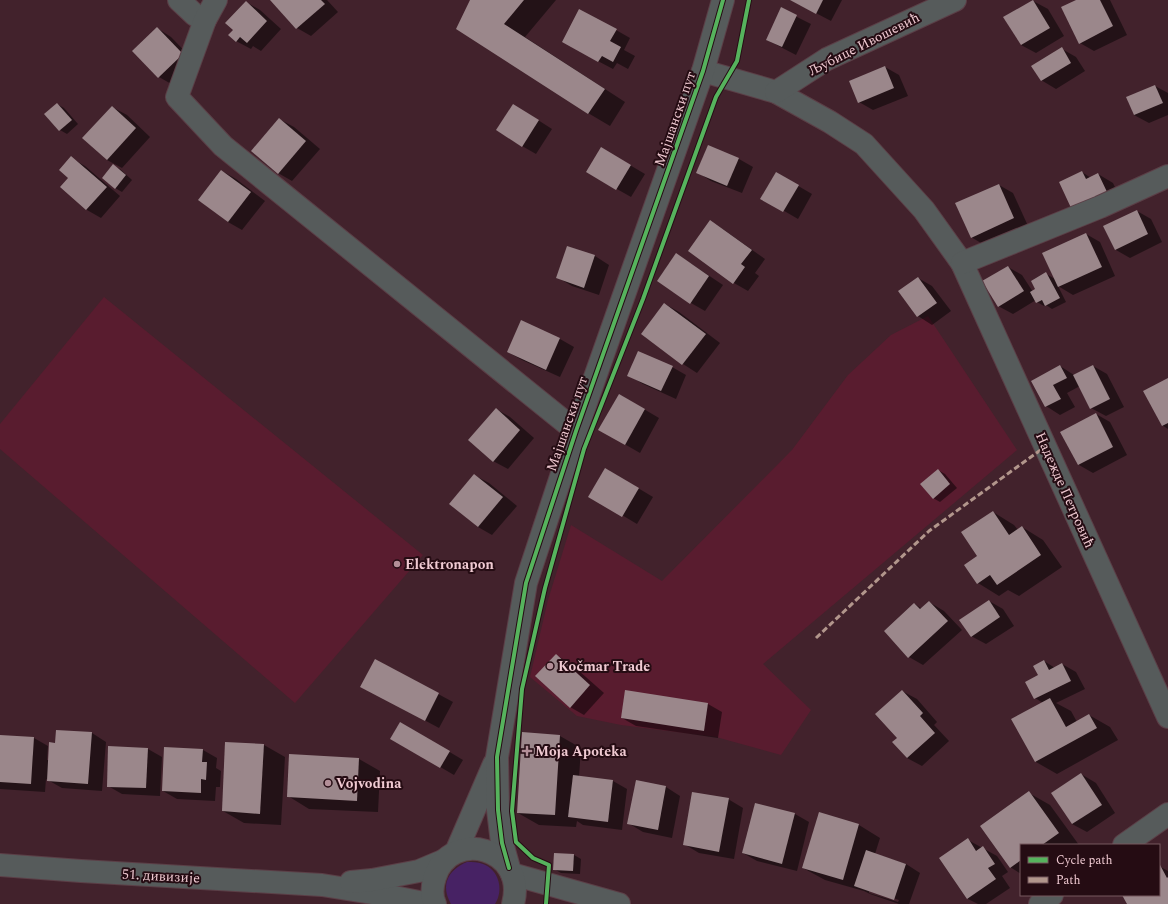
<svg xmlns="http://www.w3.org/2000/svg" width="1168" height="904" viewBox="0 0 1168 904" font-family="Spectral,serif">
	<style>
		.built { fill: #591c2f }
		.green { fill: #472264 }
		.shadow { fill: #0007; fill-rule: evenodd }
		.building { fill: #9b878b }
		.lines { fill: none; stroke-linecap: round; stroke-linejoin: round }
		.minor-casing { stroke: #5b3f47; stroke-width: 24 }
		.minor { stroke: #565b5b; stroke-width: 22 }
		.quiet { stroke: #b2968c; stroke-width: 3; stroke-dasharray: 6 3; stroke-linecap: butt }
		.cycleway-casing { stroke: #250c13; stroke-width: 6 }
		.cycleway { stroke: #56b35d; stroke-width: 4 }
		.poi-dot { fill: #b38f98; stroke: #250c13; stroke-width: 1.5 }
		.labels { text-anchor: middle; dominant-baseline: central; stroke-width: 4; stroke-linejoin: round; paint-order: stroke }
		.street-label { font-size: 14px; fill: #f0cad2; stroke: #250c13 }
		.poi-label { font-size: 14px; font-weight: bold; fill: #f0cad2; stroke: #250c13; text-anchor: start }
	</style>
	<rect width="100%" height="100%" fill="#42222c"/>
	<!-- built -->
	<g class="built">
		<polygon points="104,297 423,555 295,703 0,449 0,424"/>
		<polygon points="928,316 1017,450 763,664 811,710 781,755 716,737 621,725 577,716 530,677 548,600 571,525 662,581 792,450 848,375 891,335"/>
	</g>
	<!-- green -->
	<path class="green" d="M467,862C473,862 477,862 483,864C499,870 504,890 495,904H451C440,885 448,870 467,862Z"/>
	<!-- shadow -->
	<g class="shadow">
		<polygon points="272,0 327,0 338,12 311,36 297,28"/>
		<polygon points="472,0 556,0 525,37 625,102 610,126 588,113"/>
		<polygon points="791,0 842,0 831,21"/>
		<polygon points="1078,0 1110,0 1127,35 1094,51 1080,43"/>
		<polygon points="1033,1 1048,9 1064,36 1036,53 1021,45"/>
		<polygon points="246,2 260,10 281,29 261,51 253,46 251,49 236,41 234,30"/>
		<polygon points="781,9 811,24 796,55 767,40"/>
		<polygon points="157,28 171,37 196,63 173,85 159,77"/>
		<polygon points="616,30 630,38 624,50 635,56 628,69 617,63 613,69 577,50"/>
		<polygon points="1062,49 1076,57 1085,71 1056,89 1041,80"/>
		<polygon points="885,67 899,75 908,96 873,110 859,102"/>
		<polygon points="1155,86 1168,93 1168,115 1149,123 1134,115"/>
		<polygon points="57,104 64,108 78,124 67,134 60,130"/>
		<polygon points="112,107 127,115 150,137 122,168 107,160"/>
		<polygon points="527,113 552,129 536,154 522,146"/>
		<polygon points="279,119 294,127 320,149 292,181 278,173"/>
		<polygon points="708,146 739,159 753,167 742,193 711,181 697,172"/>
		<polygon points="601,148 645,174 631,197 587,172"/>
		<polygon points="71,158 85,166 120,196 101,218 87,210 62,187 70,178"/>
		<polygon points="113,166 120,169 132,180 122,192 115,188"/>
		<polygon points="222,171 236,179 265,201 242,230 228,222"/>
		<polygon points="1082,172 1091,178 1098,174 1113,183 1122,202 1087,218"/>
		<polygon points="776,173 812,194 798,219 762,198"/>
		<polygon points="999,185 1013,193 1028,226 986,246 971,237"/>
		<polygon points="1137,211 1151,219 1162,242 1130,258 1116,250 1105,227"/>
		<polygon points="710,221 724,230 765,259 755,273 759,276 748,291 734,283 689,251"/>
		<polygon points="1086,234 1100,242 1115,276 1073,295 1058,286 1066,302 1052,309 1046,305 1044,306 1037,302 1036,300 1013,314 998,306 1008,267 1022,275 1033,292 1037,290 1046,274 1055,279"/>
		<polygon points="568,247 595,256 609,265 599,295 572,286 557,277"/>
		<polygon points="676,254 690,263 723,285 705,311 691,303 658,280"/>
		<polygon points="918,278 932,286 951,311 932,325 918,316"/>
		<polygon points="665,304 679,312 720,343 697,373 683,364 642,334"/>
		<polygon points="560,339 574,347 560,377 522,360 508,352"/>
		<polygon points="1060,366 1074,375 1093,366 1107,374 1124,407 1106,416 1091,408 1080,386 1067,393 1075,407 1060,415 1046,406 1033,381"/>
		<polygon points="672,367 686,375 676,399 643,384 628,375"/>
		<polygon points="1168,379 1168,429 1162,425"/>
		<polygon points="620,395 659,418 640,453 600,430"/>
		<polygon points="496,409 510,417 534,438 508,469 493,461"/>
		<polygon points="1096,414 1110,422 1127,455 1093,473 1079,465"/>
		<polygon points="606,469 653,497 637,524 590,496"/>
		<polygon points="938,470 945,474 957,488 940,502 933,498"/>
		<polygon points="474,475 489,483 517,506 492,535 478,527"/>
		<polygon points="993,512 1014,525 1018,530 1022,527 1043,540 1062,567 1019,596 1008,590 999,596 978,583 978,556"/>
		<polygon points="989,601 1003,609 1014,626 986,644 971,636"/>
		<polygon points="929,602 944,611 962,630 923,665 909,657 915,604 922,609"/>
		<polygon points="556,655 570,663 604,693 584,715 570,707"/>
		<polygon points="375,660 453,702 439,728 376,694"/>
		<polygon points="1044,661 1055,668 1062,664 1076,672 1085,689 1056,703 1071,711 1077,722 1089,715 1110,727 1118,740 1057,774 1036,762 1013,720 1043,703 1035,698 1039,676"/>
		<polygon points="902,691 917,699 937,722 934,725 949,741 922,766 907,758 899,738"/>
		<polygon points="708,704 722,712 718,738 636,726 622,718"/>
		<polygon points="401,723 463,760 454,775 392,739"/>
		<polygon points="92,733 106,742 102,791 62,788 46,779 45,792 0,789 0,736 34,738 48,746 47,760 49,760 56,744"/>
		<polygon points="560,736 581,748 579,777 613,781 627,789 622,830 583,825 577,821 576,827 539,825 518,813"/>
		<polygon points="264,745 285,757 281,825 244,823 223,811"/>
		<polygon points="148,749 162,757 160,796 122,794 108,786"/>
		<polygon points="203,750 217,758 216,768 221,771 220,787 216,787 215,801 177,799 163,791"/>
		<polygon points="359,759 380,771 378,812 309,809 288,796"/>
		<polygon points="1081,774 1096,783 1115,813 1087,832 1072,824"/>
		<polygon points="637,781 666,787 680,796 672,838 643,832 628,823"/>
		<polygon points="1029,793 1050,805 1079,845 1021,845 1021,874 1010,867"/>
		<polygon points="728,799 743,808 734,859 699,853 684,844"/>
		<polygon points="756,804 795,814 809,822 797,871 757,861 743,853"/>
		<path d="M819,814L859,825L880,838L875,854L906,864L920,873L909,904H899L870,894L864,891L825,880L803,868ZM869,890L899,900L898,902L869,893Z"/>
		<polygon points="968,840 997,856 1008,872 1002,876 1010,888 986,904 978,904 968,899 940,858"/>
		<polygon points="555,854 574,855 581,859 580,874 561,873 554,869"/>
		<polygon points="1159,866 1168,871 1168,904 1128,904 1124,895 1159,895"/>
	</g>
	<!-- building -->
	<g class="building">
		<polygon points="270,0 321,0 325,4 296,29"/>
		<polygon points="470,0 524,0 504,24 605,89 588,114 456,29"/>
		<polygon points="790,0 823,0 816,14"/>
		<polygon points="1033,0 1050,28 1021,45 1003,17"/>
		<polygon points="1076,0 1100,0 1113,26 1079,44 1061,7"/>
		<polygon points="246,1 267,21 247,43 240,37 236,42 228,35 233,30 225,23"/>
		<polygon points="781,7 797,15 782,47 766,40"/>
		<polygon points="579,9 617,29 610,41 621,47 613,62 602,56 598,62 562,42"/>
		<polygon points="157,27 183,54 158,78 132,51"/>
		<polygon points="1062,47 1071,63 1041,81 1031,66"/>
		<polygon points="885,66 894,88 858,103 849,81"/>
		<polygon points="1155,85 1163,103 1134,115 1126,97"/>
		<polygon points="57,103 72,120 59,131 44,114"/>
		<polygon points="513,104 539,120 522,147 496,130"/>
		<polygon points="112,106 136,128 107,160 82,138"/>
		<polygon points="279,118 306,141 278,174 251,151"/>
		<polygon points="708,145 739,158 727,186 696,173"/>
		<polygon points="601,147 631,165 616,190 586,172"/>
		<polygon points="71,156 107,187 86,210 60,187 68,178 59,170"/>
		<polygon points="113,164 126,175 115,189 102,178"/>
		<polygon points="221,170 251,192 228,222 198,200"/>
		<polygon points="1082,171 1086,179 1098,173 1108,194 1072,210 1059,182"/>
		<polygon points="776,172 799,185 783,212 760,199"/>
		<polygon points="999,184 1014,218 971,238 955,203"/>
		<polygon points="1137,210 1148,234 1115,250 1103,226"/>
		<polygon points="710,220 752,250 741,264 745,267 733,284 688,251"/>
		<polygon points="1086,233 1102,267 1058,287 1042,253"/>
		<polygon points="567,246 595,255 584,288 556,278"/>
		<polygon points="676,253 709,276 690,304 657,281"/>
		<polygon points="1008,266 1024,291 998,307 982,281"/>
		<polygon points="1046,272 1060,298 1045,306 1042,300 1036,303 1030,292 1035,289 1031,281"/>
		<polygon points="918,277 937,303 917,317 898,291"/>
		<polygon points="664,303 706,334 682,365 641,334"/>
		<polygon points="521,320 560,338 546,370 507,352"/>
		<polygon points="638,351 673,366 661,391 627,376"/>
		<polygon points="1060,365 1067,378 1053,385 1061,399 1045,407 1031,381"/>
		<polygon points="1093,365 1110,399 1090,409 1073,375"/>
		<polygon points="1168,378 1168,423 1162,426 1143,391"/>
		<polygon points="619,394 645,409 625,445 598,430"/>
		<polygon points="496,408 520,430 493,462 468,440"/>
		<polygon points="1096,413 1113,447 1078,465 1060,432"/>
		<polygon points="605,468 639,488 622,517 588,497"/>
		<polygon points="938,469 950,484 933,499 920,484"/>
		<polygon points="474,474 503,497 478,527 449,504"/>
		<polygon points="993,511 1009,535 1022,526 1041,555 997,585 990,575 977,584 964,565 977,556 961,532"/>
		<polygon points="989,600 1000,617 971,637 959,620"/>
		<polygon points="929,601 948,621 908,658 884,631 914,603 920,609"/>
		<polygon points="556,654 590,685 570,708 535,676"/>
		<polygon points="375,659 439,693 425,721 360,687"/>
		<polygon points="1044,660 1049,670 1062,663 1071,681 1034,699 1025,682 1038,675 1033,666"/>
		<polygon points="625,690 708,703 704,731 621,718"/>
		<polygon points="902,690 923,713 920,716 935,733 907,758 892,742 897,738 875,714"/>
		<polygon points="1050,698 1066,727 1089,714 1097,728 1035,762 1011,719"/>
		<polygon points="400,722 450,751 440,768 390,739"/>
		<polygon points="56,730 92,732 88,784 47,781 49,742 55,743"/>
		<polygon points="522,732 560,735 555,815 517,813"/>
		<polygon points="0,735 34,737 31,784 0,782"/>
		<polygon points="225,742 264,744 260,814 222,811"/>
		<polygon points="108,746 148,748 146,788 107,787"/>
		<polygon points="164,747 203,749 202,762 207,762 206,780 201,779 201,793 162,791"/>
		<polygon points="289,754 359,758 357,801 287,797"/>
		<polygon points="1081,773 1102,805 1072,824 1051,793"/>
		<polygon points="573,775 613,780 608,822 568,817"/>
		<polygon points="636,780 666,786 658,830 627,824"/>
		<polygon points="1029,791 1059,833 1042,845 1021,845 1021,860 1010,868 980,826"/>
		<polygon points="692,792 729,798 719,852 683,845"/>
		<polygon points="755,803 795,813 782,864 742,853"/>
		<polygon points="819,812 859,824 843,880 802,868"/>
		<polygon points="968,838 976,851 983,846 995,864 988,868 996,879 967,899 939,858"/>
		<polygon points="866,850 906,864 894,900 854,886"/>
		<polygon points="554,853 574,854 573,871 553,870"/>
		<polygon points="1159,863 1167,878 1168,877 1168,904 1127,904 1122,895 1159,895"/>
	</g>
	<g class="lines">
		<defs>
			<g id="minor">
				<polyline points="179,0 195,15 205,20"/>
				<polyline points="216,0 205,20 177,97 223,146 576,431"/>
				<polyline points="703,71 776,92 830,122 864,144 924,210 962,263 1168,717"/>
				<polyline points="776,92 827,59 955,0"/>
				<polyline points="962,263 1100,207 1168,176"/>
				<polyline points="1124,845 1168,814"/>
				<polyline points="456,852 494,764"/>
				<polyline points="0,865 81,871 322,885 379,894 429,904"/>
				<polyline points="509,868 502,843 498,810 497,757 526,583 576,431 703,71 723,0"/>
				<polyline points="512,874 619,904"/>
				<polyline points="351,882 372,880 419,871 445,860"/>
				<path d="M435,904C431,895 432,886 435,877C450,828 528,847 513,904"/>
				<polyline points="1040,904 1052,895"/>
			</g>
		</defs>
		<!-- minor casing -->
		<use href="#minor" class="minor-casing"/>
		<!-- minor -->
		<use href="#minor" class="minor"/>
		<!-- quiet -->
		<polyline class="quiet" points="816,638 929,531 1046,446"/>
		<defs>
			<g id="cycleway">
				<polyline points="509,868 502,843 498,810 497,757 526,583 576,431 703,71 723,0"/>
				<polyline points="546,904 549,865 533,858 516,842 512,811 522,689 545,588 584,449 643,299 716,97 737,61 749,0"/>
			</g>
		</defs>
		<!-- cycleway casing -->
		<use href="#cycleway" class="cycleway-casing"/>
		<!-- cycleway -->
		<use href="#cycleway" class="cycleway"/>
	</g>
	<!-- markers -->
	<g class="poi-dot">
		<circle cx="397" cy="564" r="4"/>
		<circle cx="550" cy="666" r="4"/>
		<path d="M525 745h4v4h4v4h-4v4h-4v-4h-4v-4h4z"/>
		<circle cx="328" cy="783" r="4"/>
	</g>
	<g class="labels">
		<!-- street labels -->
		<g class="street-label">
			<text transform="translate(864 44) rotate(-27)">Љубице Ивошевић</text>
			<text transform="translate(675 119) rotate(-71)">Мајшански пут</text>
			<text transform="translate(567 424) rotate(-71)">Мајшански пут</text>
			<text transform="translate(1065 490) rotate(66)">Надежде Петровић</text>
			<text transform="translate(161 876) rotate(3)">51. дивизије</text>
		</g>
		<!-- poi labels -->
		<g class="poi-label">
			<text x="405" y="564">Elektronapon</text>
			<text x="558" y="666">Kočmar Trade</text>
			<text x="535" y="751">Moja Apoteka</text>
			<text x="336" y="783">Vojvodina</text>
		</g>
	</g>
	<!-- legend -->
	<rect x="1020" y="844" width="140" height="52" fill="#250c13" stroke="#76585f"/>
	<rect x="1028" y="857" width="20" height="6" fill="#56b35d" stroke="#76585f"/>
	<text x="1056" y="864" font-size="12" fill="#f0cad2">Cycle path</text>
	<rect x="1028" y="877" width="20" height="6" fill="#b2968c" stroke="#76585f"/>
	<text x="1056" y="884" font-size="12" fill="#f0cad2">Path</text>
</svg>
